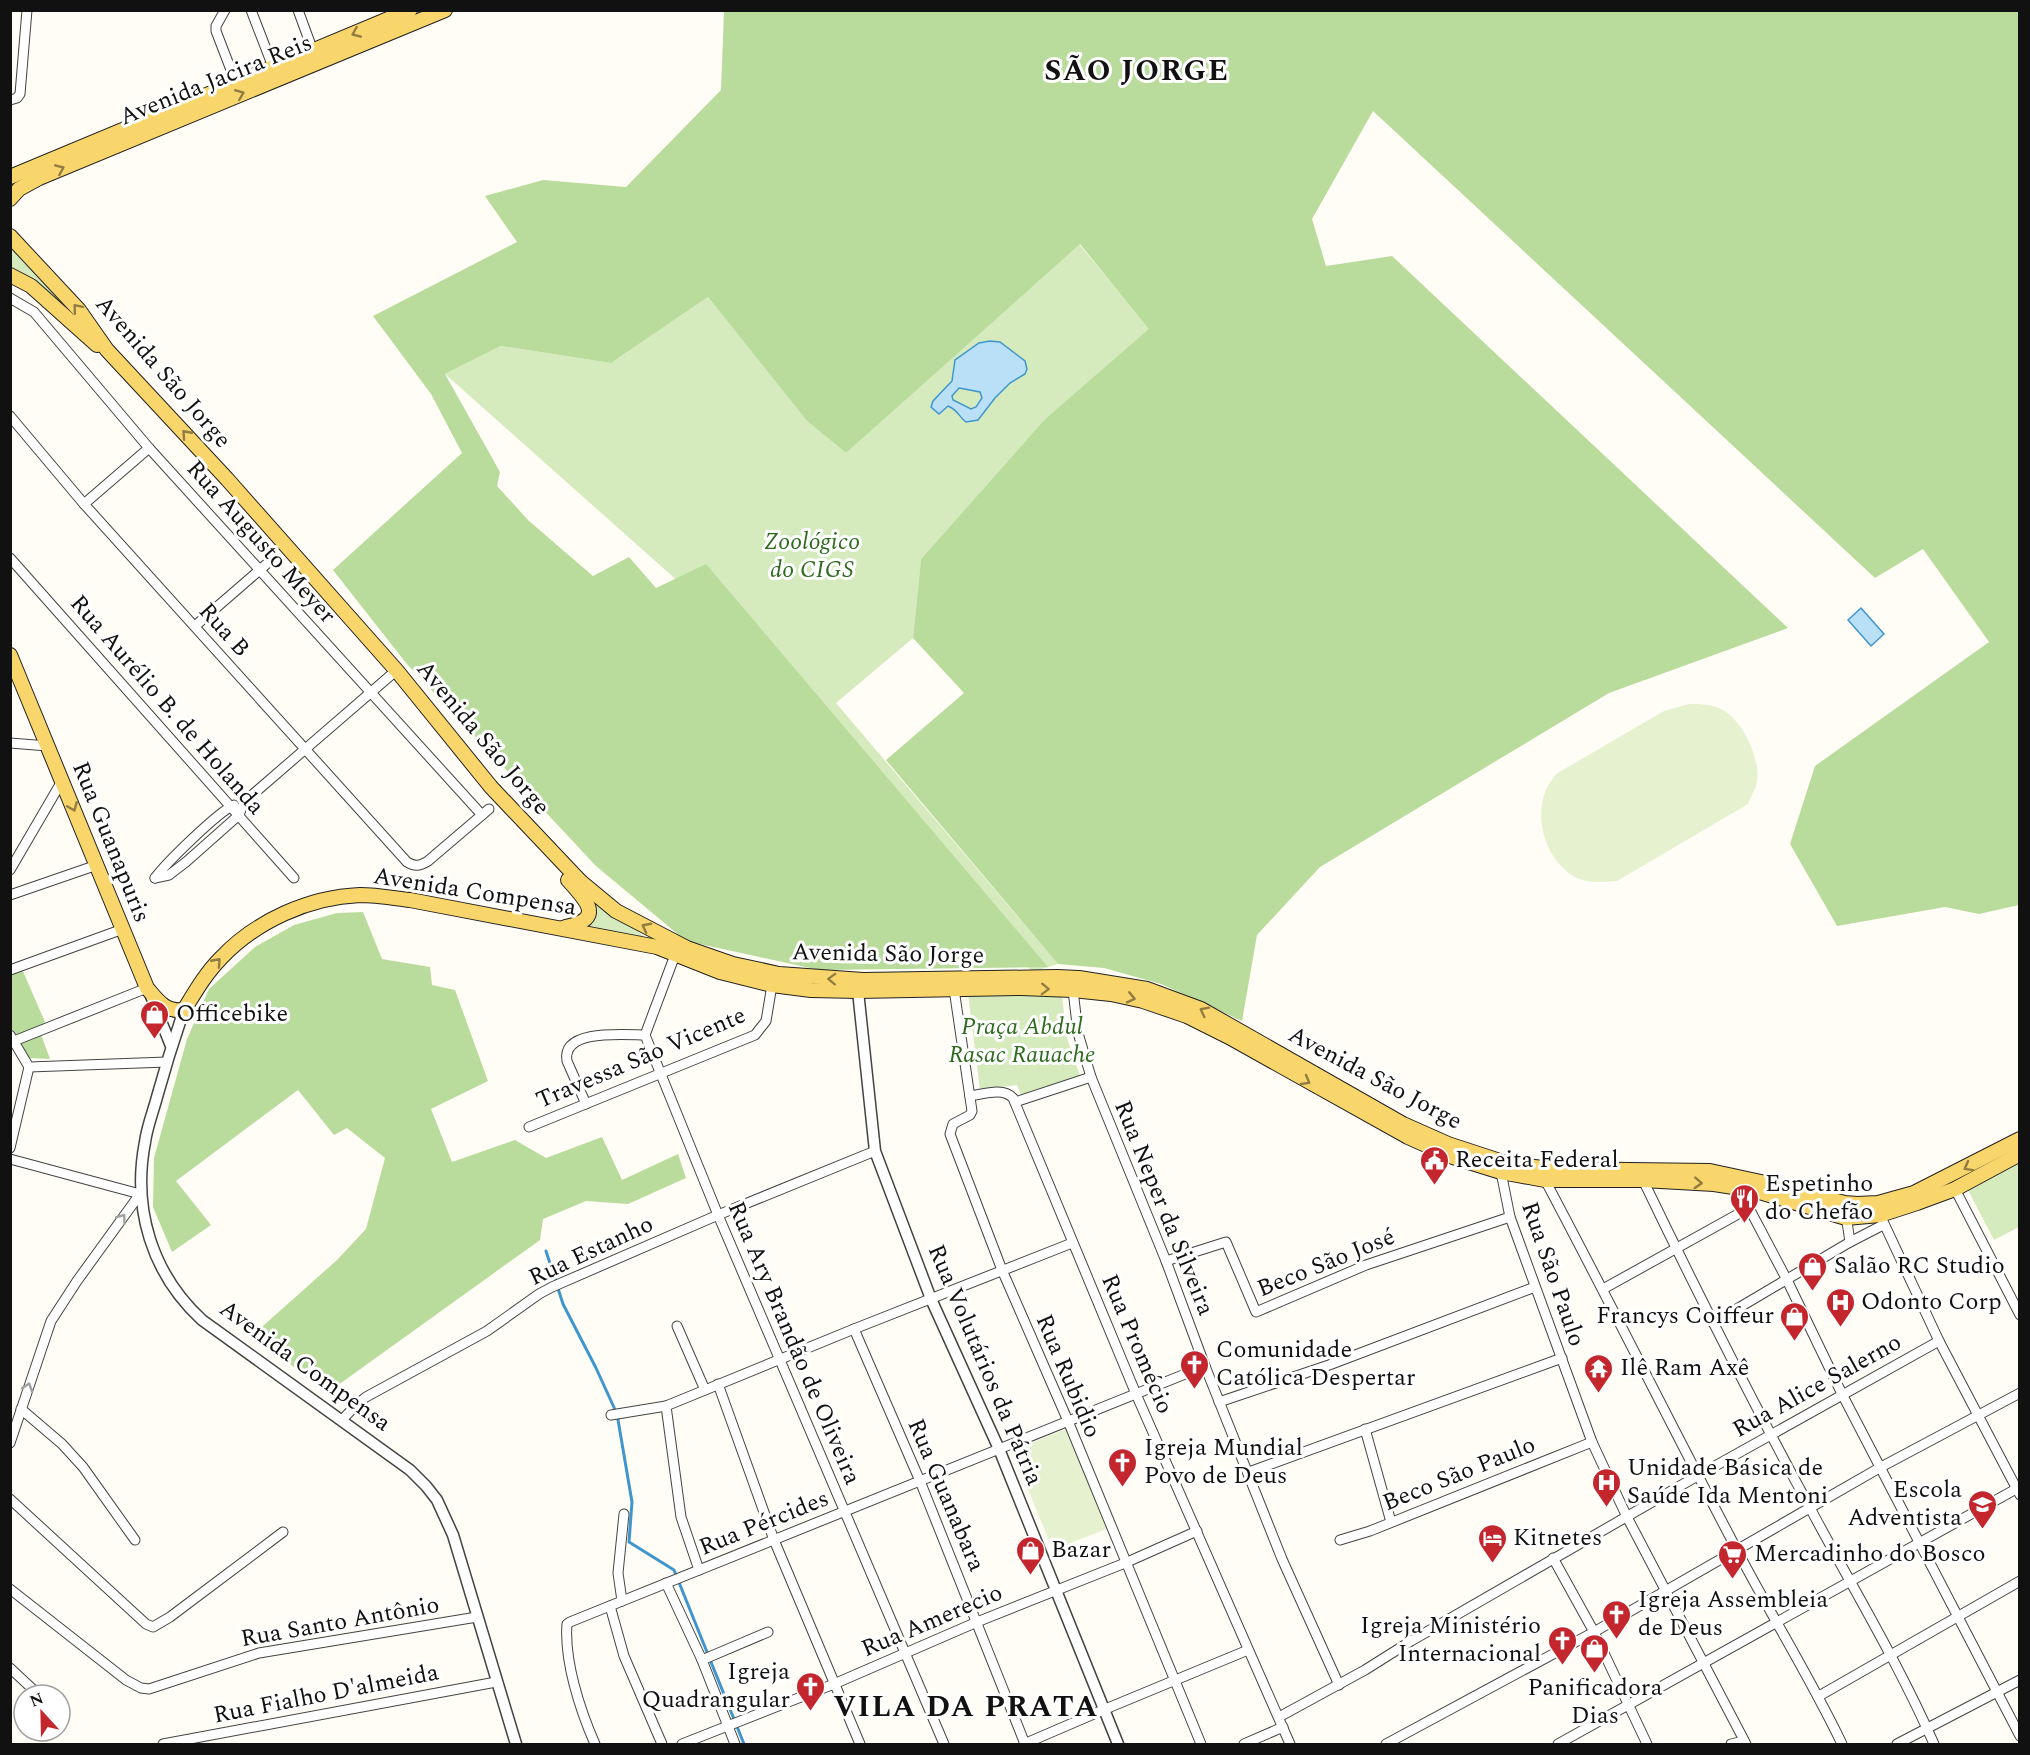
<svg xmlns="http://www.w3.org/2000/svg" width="2030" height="1755" viewBox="0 0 2030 1755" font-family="Spectral,serif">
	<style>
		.green { fill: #d5ebbd }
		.forest { fill: #b9dc9c }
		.pitch { fill: #e6f2cf }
		.water { fill: #b9e0f7; stroke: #3f96cf; stroke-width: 1.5; fill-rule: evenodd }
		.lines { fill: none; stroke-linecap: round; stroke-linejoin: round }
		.stream { stroke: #3f96cf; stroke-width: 3 }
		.minor-casing { stroke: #444; stroke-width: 11 }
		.tertiary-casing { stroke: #444; stroke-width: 13 }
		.primary-casing { stroke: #222; stroke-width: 16 }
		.minor { stroke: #fff; stroke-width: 9 }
		.tertiary { stroke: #fff; stroke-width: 10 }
		.primary { stroke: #f9d66b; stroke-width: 14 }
		.oneway { stroke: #917d42 }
		.oneway2 { stroke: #a0a0a0 }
		.labels { text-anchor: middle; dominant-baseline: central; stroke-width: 6; stroke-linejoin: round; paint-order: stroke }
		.street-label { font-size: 24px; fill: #111; stroke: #fff }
		.park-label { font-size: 24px; font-style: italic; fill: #2f6b1f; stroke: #fff }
		.poi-label { font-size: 24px; fill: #111; stroke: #fff; text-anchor: start }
		.district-label { font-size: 30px; font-weight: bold; letter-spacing: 1.5px; fill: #111; stroke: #fff }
	</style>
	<rect width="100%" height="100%" fill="#fffdf5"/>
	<!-- green -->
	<g class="green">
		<polygon points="1079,244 1150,329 1045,419 921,559 913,638 836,703 1058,964 1032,972 825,712 445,374 501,346 611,363 708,297 807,421 846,453"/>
		<polygon points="10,247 84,326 11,269"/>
		<polygon points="572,880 651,942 579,927 594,914 595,904"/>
		<polygon points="968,993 1062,996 1067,1038 1081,1079 1023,1101 1017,1085 980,1090"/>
		<polygon points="2019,1157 2019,1227 1994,1240 1966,1186"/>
	</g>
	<!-- forest -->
	<g class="forest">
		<polygon points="724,11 2019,11 2019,905 1979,914 1945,907 1837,926 1790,844 1815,766 1989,642 1923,549 1875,578 1373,111 1312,219 1326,266 1392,256 1788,628 1609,693 1320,867 1257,935 1242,1021 1161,984 1104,968 1058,964 886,760 964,693 913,638 921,559 1045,419 1149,329 1080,244 846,453 807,421 708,297 611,363 501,346 445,374 500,472 497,486 529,521 593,576 629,557 656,588 706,564 1048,967 819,970 686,941 596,866 406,663 333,570 462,453 431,394 373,316 517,242 485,196 543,180 626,187 721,90"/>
		<polygon points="363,912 382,959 430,967 432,985 455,990 488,1081 431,1109 452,1162 515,1140 546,1158 602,1137 622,1180 678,1154 686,1178 628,1204 586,1201 543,1219 540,1240 327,1393 253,1335 337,1260 366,1229 385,1158 347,1128 334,1135 298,1090 176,1181 211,1225 172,1252 153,1207 154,1158 187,1039 209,989 255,947 294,925 337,913"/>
		<polygon points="22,969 45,1022 39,1029 50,1059 29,1058 11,1027 10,972"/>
	</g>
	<!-- pitch -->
	<g class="pitch">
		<path d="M1689,704C1700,704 1710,704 1721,709C1742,719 1761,759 1757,782C1756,789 1750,797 1748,804L1617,881C1603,882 1588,884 1575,877C1547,861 1533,820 1546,790C1548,785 1553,779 1556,774L1664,711Z"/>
		<polygon points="1068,1428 1109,1528 1053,1550 1012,1451"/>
	</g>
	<!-- water -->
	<g class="water">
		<path d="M990,341L1000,342L1025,361L1027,369L1025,374L1010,383L995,398L978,420L966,422C959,417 958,410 948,406L939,414L931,407L933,401L952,381L955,360L979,343ZM959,388L980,392L982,398L976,407L971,409L953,400L952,396Z"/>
		<polygon points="1861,608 1884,634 1871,646 1848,620"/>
	</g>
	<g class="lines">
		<!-- stream -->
		<polyline class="stream" points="546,1251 563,1304 596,1368 617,1414 632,1502 629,1542 674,1570 744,1744"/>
		<defs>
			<g id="minor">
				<polyline points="225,10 216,26 216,31 236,83"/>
				<polyline points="251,10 273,67"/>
				<polyline points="298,10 313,51"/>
				<polyline points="10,100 17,98 20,94 27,10"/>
				<polyline points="10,298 34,312 149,448 482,815"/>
				<path d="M10,416L84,504L407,862C415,867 420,866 428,861L489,809"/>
				<polyline points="84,504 149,448"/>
				<polyline points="10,558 294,878"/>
				<polyline points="195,626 270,561"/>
				<polyline points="10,743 48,746"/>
				<polyline points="10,870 62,781"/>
				<polyline points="155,878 169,875 186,862 239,815 244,802 391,675"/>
				<path d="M155,878C166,863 218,812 234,805"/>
				<polyline points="10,895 97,865"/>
				<polyline points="675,955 645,1035 718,1215 944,1744"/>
				<polyline points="10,970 123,929"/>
				<polyline points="954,989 972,1111 970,1115 953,1124 950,1134 1002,1270 1068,1421 1201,1744"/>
				<polyline points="1073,990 1078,1033 1091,1077 1166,1261 1205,1366 1282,1559 1339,1685"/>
				<polyline points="10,1035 29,1067 10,1148"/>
				<polyline points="14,1041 147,988"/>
				<polyline points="29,1067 167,1062"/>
				<path d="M970,1096C984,1094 1003,1087 1013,1098L1136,1394L1290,1744"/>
				<polyline points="1015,1102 1091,1077"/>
				<path d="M586,1104L567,1061C561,1028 627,1035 645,1035"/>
				<polyline points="529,1127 755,1035 766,1021 772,985"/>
				<polyline points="10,1159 140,1194 77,1281 51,1321 10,1443"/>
				<polyline points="1501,1172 1510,1217 1592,1442 1627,1517 1746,1744"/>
				<path d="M1545,1180C1611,1304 1673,1429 1738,1552C1772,1617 1811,1679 1842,1744"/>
				<path d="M1643,1180C1696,1290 1751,1399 1809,1506C1851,1585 1898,1662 1934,1744"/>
				<polyline points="1754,1186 1749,1208 1787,1280 1842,1394 2020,1736"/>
				<polyline points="1955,1189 2020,1315"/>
				<polyline points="1880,1215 1939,1341 2020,1495"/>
				<polyline points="1850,1242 1883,1225"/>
				<polyline points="1166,1261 1226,1242 1256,1312 1366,1265 1510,1217"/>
				<polyline points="1603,1289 1749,1208"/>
				<polyline points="1713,1323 1850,1242 1846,1215"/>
				<polyline points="677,1326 705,1390"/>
				<polyline points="854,1329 920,1481 1025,1744"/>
				<polyline points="718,1384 774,1540 860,1744"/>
				<polyline points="1219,1402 1329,1365 1535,1287"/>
				<polyline points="666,1406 681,1517 699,1570"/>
				<polyline points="21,1409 62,1444 83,1467 135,1540"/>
				<polyline points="611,1415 666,1406 854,1329 1072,1243"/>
				<polyline points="342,1420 357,1404 366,1397 487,1331 539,1294 552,1287 718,1215 875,1151"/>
				<polyline points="1365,1429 1391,1522"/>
				<polyline points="1249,1472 1562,1358"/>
				<polyline points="10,1499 146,1624 153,1627 170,1617 283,1532"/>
				<polyline points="1340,1540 1370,1531 1592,1442"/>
				<polyline points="1553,1558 1594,1632 1647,1744"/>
				<polyline points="666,1583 702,1660 735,1744"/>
				<polyline points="10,1589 126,1680 141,1688 149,1689 259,1653 477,1617"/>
				<polyline points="622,1601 618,1573 624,1514"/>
				<polyline points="610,1606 624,1656 662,1744"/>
				<polyline points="702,1660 768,1632"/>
				<polyline points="10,1668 39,1695"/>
				<polyline points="1819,1696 2020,1581"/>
				<polyline points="60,1715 63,1718"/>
				<polyline points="1279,1717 1365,1670 1411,1641 1699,1475 1939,1341"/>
				<polyline points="163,1744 496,1682"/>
				<path d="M595,1744C580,1710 564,1661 567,1624L570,1622L1205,1366"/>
				<polyline points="682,1744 834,1684 977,1622 1125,1563 1197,1531"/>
				<polyline points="1024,1744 1103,1710 1248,1650"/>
				<polyline points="1244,1744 1283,1727"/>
				<polyline points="1386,1744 1594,1632 1881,1467 2020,1393"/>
				<polyline points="1558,1744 2016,1489"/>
				<polyline points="1731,1744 1744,1741"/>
				<polyline points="1897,1744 2020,1680"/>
			</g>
			<g id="tertiary">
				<polyline points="858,991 875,1151 931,1299 999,1449 1118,1744"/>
				<polyline points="151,996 171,1046"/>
				<path d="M184,1010C174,1039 165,1068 157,1097C153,1112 147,1127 145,1142C132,1209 152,1274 202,1320L410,1470L426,1486L437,1500L453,1535L516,1744"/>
			</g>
			<g id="primary">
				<polyline points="10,177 410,10"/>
				<polyline points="10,199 19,189 39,178 445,10"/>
				<polyline points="10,236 79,310 107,350 227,479 397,671 491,787 581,882 616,911 687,948 733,964 779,974 863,980 1057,977 1079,978 1147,989 1201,1009 1403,1124 1448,1144 1506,1163 1550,1169 1710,1171 1761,1182 1845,1203 1857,1204 1878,1203 1914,1193 2020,1139"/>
				<polyline points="10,275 31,286 97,345"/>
				<path d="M10,655L147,988C158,1001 165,1012 184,1010C195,992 206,973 221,958C256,921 309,897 360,895C376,895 393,898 410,900L657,947L720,972L772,985L811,990L858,991L1021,988L1073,990L1111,994L1143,1001L1187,1016L1229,1037L1408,1137L1453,1157L1501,1172L1545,1180H1643L1714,1184L1753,1190L1846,1218L1880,1215L1917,1203L1955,1189L2020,1154"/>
				<path d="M565,927C606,919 586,900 568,880"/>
			</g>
		</defs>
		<!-- minor casing -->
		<use href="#minor" class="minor-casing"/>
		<!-- tertiary casing -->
		<use href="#tertiary" class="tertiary-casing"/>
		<!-- primary casing -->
		<use href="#primary" class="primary-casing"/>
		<!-- minor -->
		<use href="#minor" class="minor"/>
		<!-- tertiary -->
		<use href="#tertiary" class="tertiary"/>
		<!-- primary -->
		<use href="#primary" class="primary"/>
	</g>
	<!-- one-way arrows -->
	<defs><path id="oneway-chevron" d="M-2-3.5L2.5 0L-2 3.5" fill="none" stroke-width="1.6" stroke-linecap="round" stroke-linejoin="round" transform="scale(1.5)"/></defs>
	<g class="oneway">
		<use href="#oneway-chevron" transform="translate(356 33) rotate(157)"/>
		<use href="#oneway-chevron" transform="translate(240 94) rotate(-22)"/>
		<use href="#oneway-chevron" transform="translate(60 169) rotate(-23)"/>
		<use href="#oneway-chevron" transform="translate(77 308) rotate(-130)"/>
		<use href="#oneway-chevron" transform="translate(186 434) rotate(-132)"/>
		<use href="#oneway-chevron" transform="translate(73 807) rotate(68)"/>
		<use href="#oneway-chevron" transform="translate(646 927) rotate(-152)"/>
		<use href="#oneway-chevron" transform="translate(217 962) rotate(-48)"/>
		<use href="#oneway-chevron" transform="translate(832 979) rotate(-178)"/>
		<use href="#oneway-chevron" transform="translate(1045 989) rotate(2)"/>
		<use href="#oneway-chevron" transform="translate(1131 998) rotate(13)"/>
		<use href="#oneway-chevron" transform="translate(1204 1011) rotate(-153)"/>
		<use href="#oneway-chevron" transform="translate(1306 1081) rotate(30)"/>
		<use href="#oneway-chevron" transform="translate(1968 1167) rotate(151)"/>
		<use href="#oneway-chevron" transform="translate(1698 1183) rotate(3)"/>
	</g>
	<g class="oneway2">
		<use href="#oneway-chevron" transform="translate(122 1218) rotate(-54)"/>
		<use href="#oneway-chevron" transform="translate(28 1387) rotate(-72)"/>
	</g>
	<!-- icons -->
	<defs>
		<symbol id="shop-pin" viewBox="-11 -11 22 30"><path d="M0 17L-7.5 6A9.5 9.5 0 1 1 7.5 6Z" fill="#c4262e" stroke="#fff"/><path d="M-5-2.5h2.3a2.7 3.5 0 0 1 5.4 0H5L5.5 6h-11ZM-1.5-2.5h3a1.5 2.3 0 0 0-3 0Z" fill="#fff"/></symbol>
		<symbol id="civic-pin" viewBox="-11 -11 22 30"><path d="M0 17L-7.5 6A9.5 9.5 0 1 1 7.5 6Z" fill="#c4262e" stroke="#fff"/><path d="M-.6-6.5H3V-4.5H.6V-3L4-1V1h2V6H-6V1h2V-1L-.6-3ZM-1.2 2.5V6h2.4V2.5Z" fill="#fff"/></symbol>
		<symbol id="restaurant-pin" viewBox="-11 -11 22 30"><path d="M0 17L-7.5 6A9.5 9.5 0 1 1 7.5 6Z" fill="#c4262e" stroke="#fff"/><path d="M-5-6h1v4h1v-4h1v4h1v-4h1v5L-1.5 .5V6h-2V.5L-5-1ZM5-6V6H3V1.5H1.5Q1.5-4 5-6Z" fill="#fff"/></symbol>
		<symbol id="hospital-pin" viewBox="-11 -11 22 30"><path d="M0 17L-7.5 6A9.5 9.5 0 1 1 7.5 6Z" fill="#c4262e" stroke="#fff"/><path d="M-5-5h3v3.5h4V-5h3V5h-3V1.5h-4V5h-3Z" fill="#fff"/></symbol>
		<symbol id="church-pin" viewBox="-11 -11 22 30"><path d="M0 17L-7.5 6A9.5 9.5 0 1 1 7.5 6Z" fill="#c4262e" stroke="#fff"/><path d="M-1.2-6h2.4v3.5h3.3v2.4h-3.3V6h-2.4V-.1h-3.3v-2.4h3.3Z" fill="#fff"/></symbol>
		<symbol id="temple-pin" viewBox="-11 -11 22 30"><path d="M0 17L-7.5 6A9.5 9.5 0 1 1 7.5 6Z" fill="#c4262e" stroke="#fff"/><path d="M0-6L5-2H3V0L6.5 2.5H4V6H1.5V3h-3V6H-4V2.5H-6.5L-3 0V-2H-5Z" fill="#fff"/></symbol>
		<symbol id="school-pin" viewBox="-11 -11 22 30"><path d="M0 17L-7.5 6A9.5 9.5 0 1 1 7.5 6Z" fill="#c4262e" stroke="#fff"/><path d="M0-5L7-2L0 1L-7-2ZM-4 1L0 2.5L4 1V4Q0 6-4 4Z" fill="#fff"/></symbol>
		<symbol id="hotel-pin" viewBox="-11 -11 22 30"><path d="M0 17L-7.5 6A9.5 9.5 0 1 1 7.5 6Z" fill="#c4262e" stroke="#fff"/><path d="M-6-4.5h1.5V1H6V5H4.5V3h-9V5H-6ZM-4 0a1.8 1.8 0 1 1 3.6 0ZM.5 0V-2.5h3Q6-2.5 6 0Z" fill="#fff"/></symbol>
		<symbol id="supermarket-pin" viewBox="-11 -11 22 30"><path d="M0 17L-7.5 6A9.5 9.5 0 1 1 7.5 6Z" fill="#c4262e" stroke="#fff"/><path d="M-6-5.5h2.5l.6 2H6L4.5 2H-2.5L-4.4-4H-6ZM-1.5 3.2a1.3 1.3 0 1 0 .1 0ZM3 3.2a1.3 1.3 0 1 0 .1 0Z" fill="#fff"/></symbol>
	</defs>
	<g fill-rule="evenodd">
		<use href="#shop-pin" x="138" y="998" width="33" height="45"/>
		<use href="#civic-pin" x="1418" y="1144" width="33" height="45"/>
		<use href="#restaurant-pin" x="1728" y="1182" width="33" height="45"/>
		<use href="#shop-pin" x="1796" y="1250" width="33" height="45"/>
		<use href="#hospital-pin" x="1824" y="1286" width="33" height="45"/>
		<use href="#shop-pin" x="1778" y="1300" width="33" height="45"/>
		<use href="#church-pin" x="1178" y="1348" width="33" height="45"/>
		<use href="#temple-pin" x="1582" y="1352" width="33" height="45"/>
		<use href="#church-pin" x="1106" y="1446" width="33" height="45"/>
		<use href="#hospital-pin" x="1590" y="1466" width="33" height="45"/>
		<use href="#school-pin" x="1966" y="1488" width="33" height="45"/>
		<use href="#hotel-pin" x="1476" y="1522" width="33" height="45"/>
		<use href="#shop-pin" x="1014" y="1534" width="33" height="45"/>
		<use href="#supermarket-pin" x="1716" y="1538" width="33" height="45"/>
		<use href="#church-pin" x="1600" y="1598" width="33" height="45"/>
		<use href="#church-pin" x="1546" y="1624" width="33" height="45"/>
		<use href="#shop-pin" x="1578" y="1632" width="33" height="45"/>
		<use href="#church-pin" x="794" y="1670" width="33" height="45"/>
	</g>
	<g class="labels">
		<!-- street labels -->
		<g class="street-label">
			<text transform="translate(216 80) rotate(-22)">Avenida Jacira Reis</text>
			<text transform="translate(163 372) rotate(49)">Avenida São Jorge</text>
			<text transform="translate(261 542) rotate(48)">Rua Augusto Meyer</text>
			<text transform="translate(224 630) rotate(48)">Rua B</text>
			<text transform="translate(167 705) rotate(49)">Rua Aurélio B. de Holanda</text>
			<text transform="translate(483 738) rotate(50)">Avenida São Jorge</text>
			<text transform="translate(111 842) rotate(68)">Rua Guanapuris</text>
			<text transform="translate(475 892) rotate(9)">Avenida Compensa</text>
			<text transform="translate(888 954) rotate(1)">Avenida São Jorge</text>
			<text transform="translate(641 1058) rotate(-23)">Travessa São Vicente</text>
			<text transform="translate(1375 1078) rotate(28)">Avenida São Jorge</text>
			<text transform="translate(1164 1208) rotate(68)">Rua Neper da Silveira</text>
			<text transform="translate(591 1251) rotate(-25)">Rua Estanho</text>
			<text transform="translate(1326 1263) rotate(-22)">Beco São José</text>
			<text transform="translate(1553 1274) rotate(71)">Rua São Paulo</text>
			<text transform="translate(794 1343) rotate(67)">Rua Ary Brandão de Oliveira</text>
			<text transform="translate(1137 1344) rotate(67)">Rua Promécio</text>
			<text transform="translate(985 1365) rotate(67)">Rua Volutários da Pátria</text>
			<text transform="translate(305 1366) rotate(36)">Avenida Compensa</text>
			<text transform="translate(1068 1376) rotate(67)">Rua Rubidio</text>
			<text transform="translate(1817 1386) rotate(-29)">Rua Alice Salerno</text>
			<text transform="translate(1459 1474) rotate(-22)">Beco São Paulo</text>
			<text transform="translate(946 1495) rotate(67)">Rua Guanabara</text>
			<text transform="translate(764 1523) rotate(-22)">Rua Pércides</text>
			<text transform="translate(932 1621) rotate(-23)">Rua Amerecio</text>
			<text transform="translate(340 1622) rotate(-10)">Rua Santo Antônio</text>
			<text transform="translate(326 1694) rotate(-11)">Rua Fialho D'almeida</text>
		</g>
		<!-- park labels -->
		<g class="park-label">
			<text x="812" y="542">Zoológico<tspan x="812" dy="28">do CIGS</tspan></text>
			<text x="1022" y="1027">Praça Abdul<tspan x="1022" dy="28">Rasac Rauache</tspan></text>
		</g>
		<!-- poi labels -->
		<g class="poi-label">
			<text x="176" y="1014">Officebike</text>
			<text x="1455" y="1160">Receita Federal</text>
			<text x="1765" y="1184">Espetinho<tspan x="1765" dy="28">do Chefão</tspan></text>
			<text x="1834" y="1266">Salão RC Studio</text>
			<text x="1861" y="1302">Odonto Corp</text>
			<text x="1774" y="1316" text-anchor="end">Francys Coiffeur</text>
			<text x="1216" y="1350">Comunidade<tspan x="1216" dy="28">Católica Despertar</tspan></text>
			<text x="1620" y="1368">Ilê Ram Axê</text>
			<text x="1144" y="1448">Igreja Mundial<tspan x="1144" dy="28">Povo de Deus</tspan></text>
			<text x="1627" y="1468">Unidade Básica de<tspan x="1627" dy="28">Saúde Ida Mentoni</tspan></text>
			<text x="1962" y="1490" text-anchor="end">Escola<tspan x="1962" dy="28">Adventista</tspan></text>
			<text x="1513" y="1538">Kitnetes</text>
			<text x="1051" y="1550">Bazar</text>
			<text x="1754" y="1554">Mercadinho do Bosco</text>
			<text x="1638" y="1600">Igreja Assembleia<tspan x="1638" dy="28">de Deus</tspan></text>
			<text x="1541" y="1626" text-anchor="end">Igreja Ministério<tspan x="1541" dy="28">Internacional</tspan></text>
			<text x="790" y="1672" text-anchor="end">Igreja<tspan x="790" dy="28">Quadrangular</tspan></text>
			<text x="1595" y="1688" text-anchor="middle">Panificadora<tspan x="1595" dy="28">Dias</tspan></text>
		</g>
		<!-- district labels -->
		<g class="district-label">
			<text x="1137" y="71">SÃO JORGE</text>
			<text x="966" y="1707">VILA DA PRATA</text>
		</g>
	</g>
	<!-- border -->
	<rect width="2030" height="1755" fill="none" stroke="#111111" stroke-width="24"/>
	<!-- north arrow -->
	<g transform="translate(42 1713) rotate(338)"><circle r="28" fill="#ffffff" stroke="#a0a0a0" stroke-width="1.5"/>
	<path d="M0-4.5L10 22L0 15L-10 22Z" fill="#c4262e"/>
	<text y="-9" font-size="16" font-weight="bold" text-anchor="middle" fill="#111111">N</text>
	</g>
</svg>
